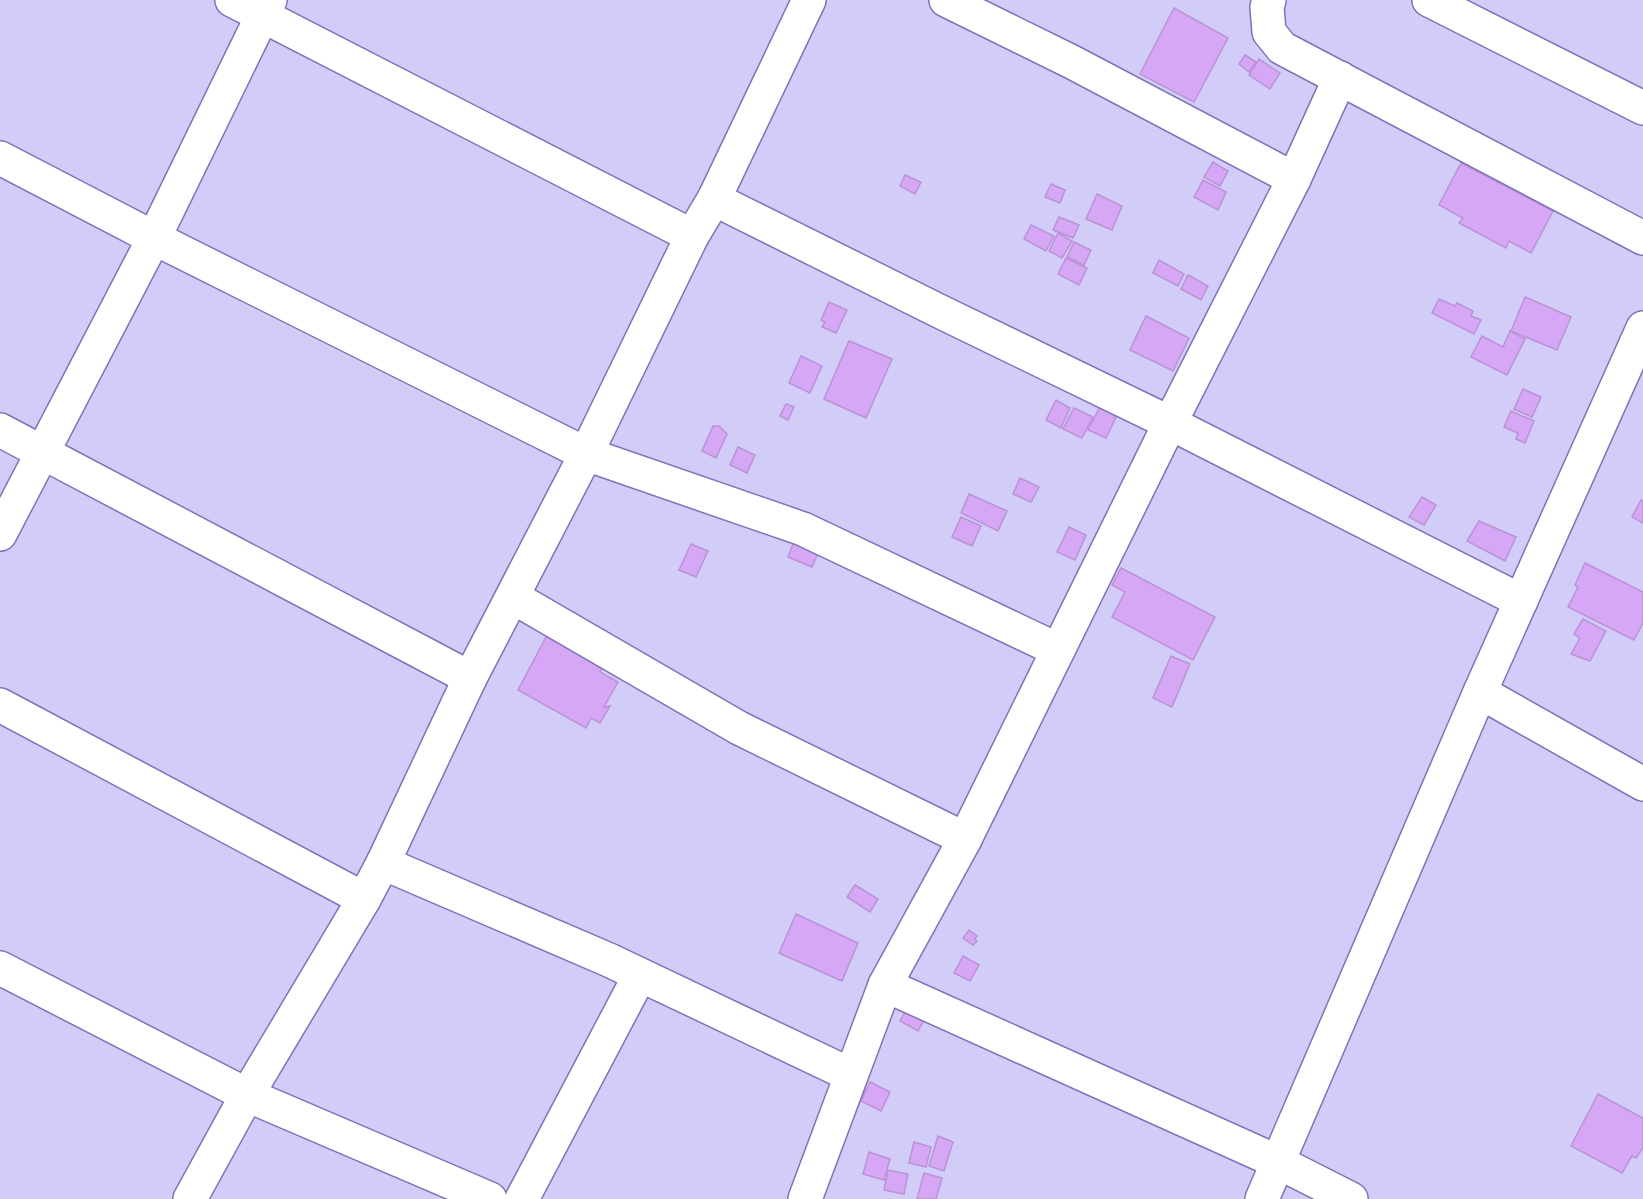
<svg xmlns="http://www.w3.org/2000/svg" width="1643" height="1199" viewBox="0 0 1643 1199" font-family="Poppins,sans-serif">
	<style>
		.building { fill: #d5a7f5; stroke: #ba93d5; stroke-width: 1.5 }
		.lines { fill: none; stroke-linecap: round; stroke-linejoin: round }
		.minor-casing { stroke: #7f73b7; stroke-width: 36 }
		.minor { stroke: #fff; stroke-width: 33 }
	</style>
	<rect width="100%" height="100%" fill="#d1ccf8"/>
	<!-- building -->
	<g class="building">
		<polygon points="1174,8 1228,38 1194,102 1140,74"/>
		<polygon points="1245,55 1256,62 1249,72 1239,64"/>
		<polygon points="1259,59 1280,73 1270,89 1249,75"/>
		<polygon points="1213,162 1228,171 1220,186 1204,177"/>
		<polygon points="1461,163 1553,211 1531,253 1509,241 1506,248 1459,223 1463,218 1439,205"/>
		<polygon points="905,175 921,182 915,194 900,186"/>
		<polygon points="1203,180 1226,192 1218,210 1194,197"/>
		<polygon points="1051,184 1065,190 1060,203 1045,197"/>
		<polygon points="1097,194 1122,206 1112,230 1086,219"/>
		<polygon points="1059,217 1079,225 1073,238 1053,230"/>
		<polygon points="1031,225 1054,236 1046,251 1024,239"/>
		<polygon points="1058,233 1072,241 1062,258 1049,251"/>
		<polygon points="1074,242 1091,250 1084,265 1067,257"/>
		<polygon points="1066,258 1087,268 1079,285 1058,274"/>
		<polygon points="1159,260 1184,274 1178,286 1153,273"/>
		<polygon points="1188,275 1208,286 1201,300 1181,289"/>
		<polygon points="1525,297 1571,317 1557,350 1511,331"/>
		<polygon points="1439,299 1455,306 1457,303 1473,311 1471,316 1481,320 1474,334 1432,313"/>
		<polygon points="829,302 847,310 836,333 822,327 825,322 821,320"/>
		<polygon points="1146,316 1189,338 1173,371 1130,350"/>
		<polygon points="1510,331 1525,339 1507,375 1471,357 1482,336 1503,347"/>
		<polygon points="849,341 892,359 866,418 824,399"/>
		<polygon points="801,356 822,366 810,393 789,383"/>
		<polygon points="1523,389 1541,397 1532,417 1514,409"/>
		<polygon points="1056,400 1070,408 1061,428 1046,420"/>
		<polygon points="786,404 794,407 788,420 780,416"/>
		<polygon points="1101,405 1118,413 1106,438 1088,430"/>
		<polygon points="1074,408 1093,417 1082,438 1063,429"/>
		<polygon points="1511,411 1534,421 1525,443 1516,439 1518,433 1504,427"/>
		<polygon points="713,426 719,426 727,434 716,458 702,451"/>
		<polygon points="738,447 755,455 747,473 730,465"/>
		<polygon points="1020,478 1039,487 1031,502 1013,494"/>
		<polygon points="969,494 1007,511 998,531 961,513"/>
		<polygon points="1422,497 1436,505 1424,525 1409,517"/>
		<polygon points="1641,500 1643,501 1643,523 1632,517"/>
		<polygon points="961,517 981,526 972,546 952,537"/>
		<polygon points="1479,521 1516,537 1505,561 1467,541"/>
		<polygon points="1069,527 1086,535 1075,560 1057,552"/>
		<polygon points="795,539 820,549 812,567 788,557"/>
		<polygon points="691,544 708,551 696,577 679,570"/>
		<polygon points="1585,563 1643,592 1643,623 1634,640 1568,607 1578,587 1575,585"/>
		<polygon points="1121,568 1215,617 1193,660 1112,617 1125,592 1112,585"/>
		<polygon points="1583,619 1606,631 1590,661 1571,654 1580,638 1574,634"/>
		<polygon points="552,626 603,666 600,672 618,682 604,707 610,706 600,723 591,718 586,728 518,690"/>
		<polygon points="1171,656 1190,664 1172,707 1153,698"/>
		<polygon points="855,885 878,899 870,912 847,897"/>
		<polygon points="796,914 858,943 842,981 779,953"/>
		<polygon points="969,930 977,936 975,939 977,941 973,945 963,938"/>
		<polygon points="963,956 979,965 970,981 954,973"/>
		<polygon points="910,1003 928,1013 918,1031 900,1021"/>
		<polygon points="870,1082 890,1092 881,1111 861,1101"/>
		<polygon points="1598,1094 1643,1118 1643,1148 1636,1158 1632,1156 1622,1173 1571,1146"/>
		<polygon points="938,1136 953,1142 944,1171 929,1166"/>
		<polygon points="914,1142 931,1147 926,1167 909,1163"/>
		<polygon points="869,1152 890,1159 884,1180 863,1174"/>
		<polygon points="888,1170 908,1174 904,1194 884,1190"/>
		<polygon points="924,1173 942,1178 936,1199 917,1199"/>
	</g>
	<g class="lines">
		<defs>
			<g id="minor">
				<polyline points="232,0 692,236"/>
				<polyline points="946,0 1072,62 1294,179"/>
				<polyline points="1269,0 1267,7 1269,32 1282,48 1643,238"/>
				<polyline points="1429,0 1643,108"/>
				<polyline points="0,158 154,238 586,454 803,529 1058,650"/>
				<polyline points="714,199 941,312 1170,423 1521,601"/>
				<polyline points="0,430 470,678"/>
				<polyline points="0,534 154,238 270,0"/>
				<polyline points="513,597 739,728 965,839"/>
				<polyline points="1480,692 1643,784"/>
				<polyline points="0,705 364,899"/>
				<polyline points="383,863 609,960 851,1075"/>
				<polyline points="0,968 247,1095 490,1199"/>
				<polyline points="885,985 1278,1162 1351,1199"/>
				<polyline points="190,1199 247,1095 364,899 383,863 470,678 586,454 692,236 714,199 809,0"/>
				<polyline points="522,1199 640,975"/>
				<polyline points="805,1199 885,985 965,839 1170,423 1294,179 1340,78"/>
				<polyline points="1262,1199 1480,692 1643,328"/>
			</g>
		</defs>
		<!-- minor casing -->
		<use href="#minor" class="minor-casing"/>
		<!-- minor -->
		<use href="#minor" class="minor"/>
	</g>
</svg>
